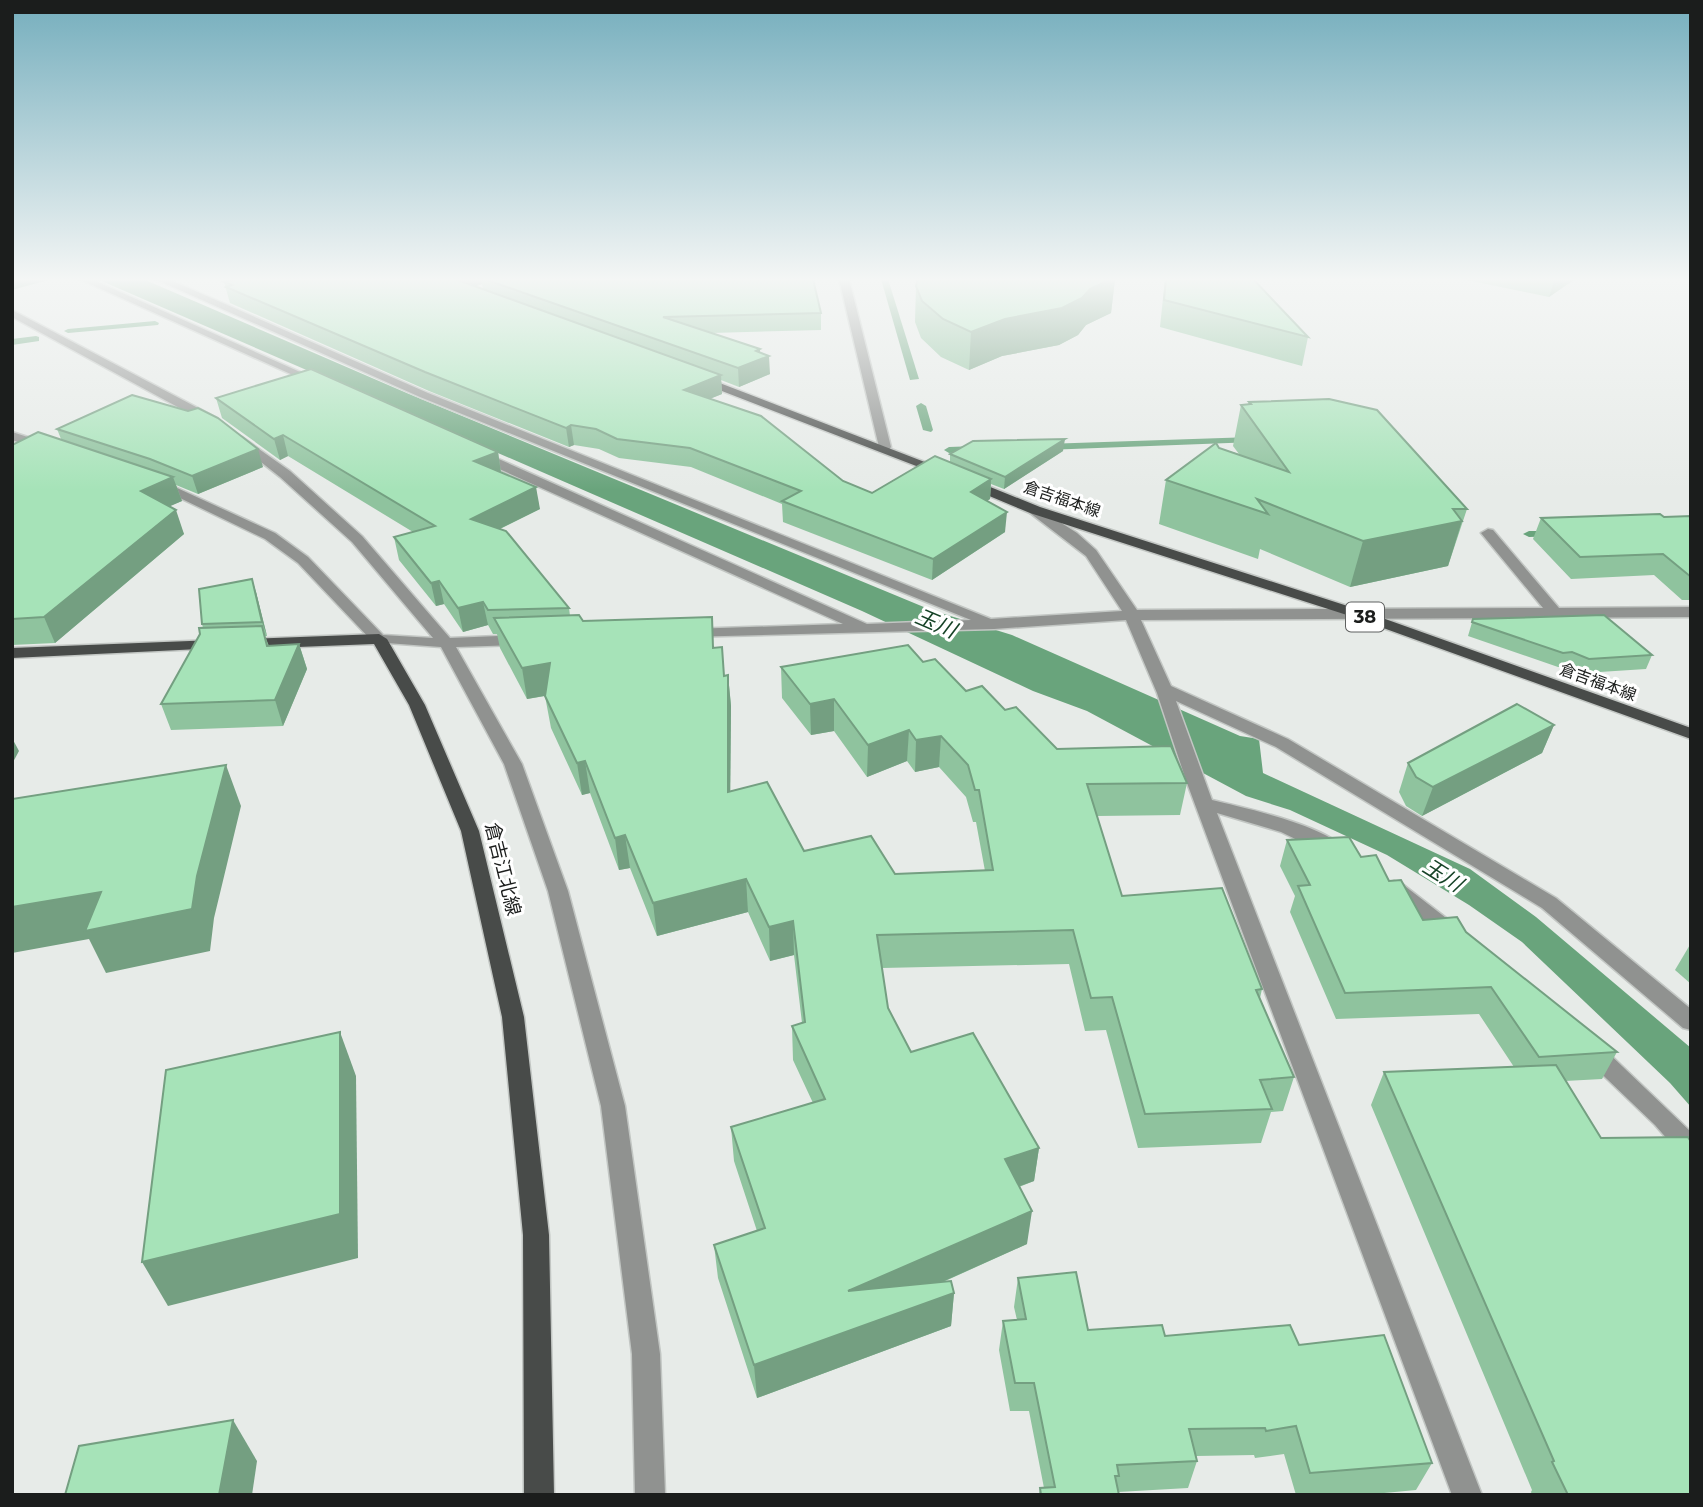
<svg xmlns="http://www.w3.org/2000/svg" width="1703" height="1507" viewBox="0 0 1703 1507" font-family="Montserrat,'Noto Sans JP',sans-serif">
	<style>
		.water { fill: #69a47c }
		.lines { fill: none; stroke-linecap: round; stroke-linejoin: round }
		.stream { fill: #69a47c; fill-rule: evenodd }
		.minor-casing { stroke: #c2c6c3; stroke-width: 3 }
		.major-casing { stroke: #c2c6c3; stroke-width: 3 }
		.minor { fill: #909290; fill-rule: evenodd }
		.major { fill: #484b49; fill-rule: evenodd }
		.wall { fill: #8fc39e; fill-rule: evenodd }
		.shaded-wall { fill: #749f81 }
		.building { fill: #a6e3b8; stroke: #749f81; stroke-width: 2 }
		.labels { text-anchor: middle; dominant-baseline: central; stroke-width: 6; stroke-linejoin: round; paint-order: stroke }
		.far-street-label { font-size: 16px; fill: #1b1d1c; stroke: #fff }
		.shield { fill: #fff; stroke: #5f6160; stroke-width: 2 }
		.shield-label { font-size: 18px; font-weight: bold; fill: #1b1d1c }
		.street-label { font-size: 19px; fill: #1b1d1c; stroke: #fff }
		.water-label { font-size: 21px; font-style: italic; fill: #164327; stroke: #fff }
	</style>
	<rect width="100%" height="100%" fill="#e7ebe8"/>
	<!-- water -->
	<g class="water">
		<polygon points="97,279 143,279 409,394 931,610 1012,635 1240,736 1259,739 1263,773 1470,869 1536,917 1691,1048 1691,1107 1670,1083 1522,942 1469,905 1387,855 1290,810 1246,796 1087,711 1033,691 862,611"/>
		<polygon points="881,279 888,279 919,379 910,380"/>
	</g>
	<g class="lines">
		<!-- stream -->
		<g class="stream">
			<polygon points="155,321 159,323 158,325 68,333 64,331 68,329"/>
			<polygon points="36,336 39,337 39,341 12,345 12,339"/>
			<polygon points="921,403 926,406 933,430 931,432 923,430 916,406"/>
			<polygon points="1252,437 1257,440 1255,442 1045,450 1040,447 1045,444"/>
			<polygon points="976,446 981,449 980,451 949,453 944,450 949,447"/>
			<polygon points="1553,531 1559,534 1557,536 1529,537 1523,534 1529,531"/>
		</g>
		<defs>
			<g id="minor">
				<polygon points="79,279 91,279 325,383 315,385"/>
				<path d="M155,279H168L428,393L991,619L1122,611L1086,556L1030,513V507L1035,506L1077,533L1096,550L1137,610L1543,608L1481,533L1488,529L1493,530L1559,608L1691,607V617L1141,620L1171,686L1288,739L1556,898L1691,1009V1030L1683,1028L1542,908L1276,747L1176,701L1212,800C1241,807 1329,826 1345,850L1342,855H1328L1281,832L1217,813L1482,1495H1452L1187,783L1157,693L1126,620L994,629L685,637L682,634L685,631L690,629L843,624L475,458V452H483L867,624L971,620L420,397Z"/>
				<polygon points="839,279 849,279 891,447 889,450 885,451 879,447"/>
				<polygon points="12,310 217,418 219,421 209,424 12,317"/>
				<polygon points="12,432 50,444 52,447 46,451 12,440"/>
				<polygon points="242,437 290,471 362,536 450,638 522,635 530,640 522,645 456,647 522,764 568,891 625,1106 660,1354 665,1495 635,1495 632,1354 601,1106 548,891 504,764 441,647 373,642 298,563 265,539 153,485 159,481 164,482 275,533 308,557 383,635 433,638 352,542 280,477 238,444 238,438"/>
				<polygon points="1394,881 1401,883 1459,928 1462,933 1459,938 1452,940 1445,938 1387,893 1384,888 1387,883"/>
				<polygon points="1591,1041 1599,1044 1691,1132 1691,1159 1682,1156 1655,1125 1583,1056 1580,1050 1583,1044"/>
			</g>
			<g id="major">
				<polygon points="696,377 704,377 948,471 947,474 937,474 696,381"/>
				<polygon points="968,478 1040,507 1360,610 1691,728 1691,739 1350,616 1030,513 963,485 963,479"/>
				<polygon points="379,634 387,639 425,705 479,831 524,1017 549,1235 554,1495 524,1495 523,1235 502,1017 461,831 409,705 374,644 247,649 239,644 247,639"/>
				<polygon points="215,640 221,642 223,645 221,648 12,658 12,648"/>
			</g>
		</defs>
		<!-- minor casing -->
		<use href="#minor" class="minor-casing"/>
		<!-- major casing -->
		<use href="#major" class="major-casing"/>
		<!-- minor -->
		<use href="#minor" class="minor"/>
		<!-- major -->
		<use href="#major" class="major"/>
	</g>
	<!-- wall -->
	<g class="wall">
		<path d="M237,279H813L821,313V330L711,333L760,352L770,374L739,387L721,380L722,394L709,399L843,481L872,493L950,462V454L1063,451L1004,489L991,484L990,499L987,501L1005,532L932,580L783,522L782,504L691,467L619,458L599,449L574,445L569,447L429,391L230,303L224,282ZM482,284L483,289L476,286Z"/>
		<polygon points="1115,279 1111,313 1086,325 1078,335 1059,345 1002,356 969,370 941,357 921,338 915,322 916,286"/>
		<polygon points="1165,279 1253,279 1308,337 1302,366 1160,327"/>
		<polygon points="1462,279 1575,279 1549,297"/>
		<polygon points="216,398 498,452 501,472 540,509 500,529 569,608 570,616 583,621 715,647 722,647 724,676 728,675 731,706 730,791 804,851 895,874 985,871 976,822 973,822 966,797 939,767 915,772 907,761 867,777 834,731 811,735 782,698 781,667 923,662 966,691 1005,710 1057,749 1187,783 1180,815 1097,816 1122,896 1262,989 1260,998 1294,1077 1283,1111 1271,1112 1261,1143 1138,1148 1106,1030 1085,1031 1069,964 882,968 888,1008 911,1052 1039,1148 1034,1181 1019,1187 1027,1244 943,1282 954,1293 951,1326 757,1398 718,1278 714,1245 757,1231 734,1161 731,1127 813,1103 793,1060 792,1026 802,1023 794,955 770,961 748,912 657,936 630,868 619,870 590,793 582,795 551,728 545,696 527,699 500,648 497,634 493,634 488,625 463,632 444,604 436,606 399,560 394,537 413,532 288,456 280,460 222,418"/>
		<polygon points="1249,402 1467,509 1448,566 1350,587 1260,549 1258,559 1159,524 1166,480 1219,448 1239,454 1233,446 1241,405 1248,404"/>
		<polygon points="57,429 263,467 198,494 176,485 182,501 169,506 184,534 55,643 12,645 12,445 61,439"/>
		<polygon points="1691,516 1691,600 1682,600 1654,575 1571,579 1533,539 1541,518"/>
		<polygon points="256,592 267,636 265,636 269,646 299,644 307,669 283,726 171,730 161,704 203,628 202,624"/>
		<polygon points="1473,619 1652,655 1646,669 1584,673 1567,666 1558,667 1468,636"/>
		<polygon points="1554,725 1542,753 1422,816 1406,806 1399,792 1408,763"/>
		<polygon points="1287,840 1361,857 1389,881 1423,920 1466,932 1617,1052 1602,1079 1565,1081 1691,1495 1532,1495 1531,1492 1532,1490 1371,1105 1384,1072 1514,1067 1479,1014 1336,1019 1290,912 1295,896 1280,866"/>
		<polygon points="1691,943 1691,984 1675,970"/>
		<polygon points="1018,1278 1088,1330 1299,1345 1432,1463 1416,1490 1363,1495 1296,1495 1284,1454 1255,1458 1254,1455 1196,1456 1197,1461 1188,1488 1118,1492 1119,1495 1039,1495 1040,1488 1044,1488 1029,1411 1010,1411 999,1350 1003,1321 1017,1320 1014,1307"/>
	</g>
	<!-- shaded-wall -->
	<g class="shaded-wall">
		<polygon points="12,279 52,279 12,290"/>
		<polygon points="468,279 481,279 482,284 469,289"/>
		<polygon points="1111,279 1115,279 1111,313 1086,325 1078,335 1059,345 1002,356 969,370 971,332 1005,319 1090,289"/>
		<polygon points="1555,279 1575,279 1549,297"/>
		<polygon points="760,349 760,359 769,356 770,374 739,387 738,368 756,351"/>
		<polygon points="721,375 722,394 685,409 684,390"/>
		<polygon points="571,425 574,445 569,447 566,428"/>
		<polygon points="283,435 288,456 280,460 274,439"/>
		<polygon points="1065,439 1063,451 1004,489 1005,477"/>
		<polygon points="258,449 263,467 198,494 192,476"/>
		<polygon points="498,452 501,473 474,461"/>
		<polygon points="173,477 182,501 150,515 141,491"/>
		<polygon points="991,479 990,499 970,512 971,492"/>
		<polygon points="536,487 540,509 475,541 471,519"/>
		<polygon points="176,510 184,534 55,643 44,617"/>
		<polygon points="1007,512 1005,532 932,580 933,559"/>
		<polygon points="1462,521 1448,566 1350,587 1363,541"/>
		<polygon points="252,579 256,592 267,636 262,622"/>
		<polygon points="439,581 444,604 436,606 431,583"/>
		<polygon points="483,602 488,625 463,632 458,608"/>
		<polygon points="299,644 307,669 283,726 275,700"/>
		<polygon points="550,663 555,694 527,699 522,668"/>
		<polygon points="728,675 731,706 730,824 728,792"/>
		<polygon points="834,699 834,731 811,735 810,704"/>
		<polygon points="1554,725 1542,753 1422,816 1433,787"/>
		<polygon points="909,730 907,761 867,777 868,745"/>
		<polygon points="941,736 939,767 915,772 916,740"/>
		<polygon points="12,738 19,751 12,764"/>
		<polygon points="585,761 590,793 582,795 577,763"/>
		<polygon points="226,765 241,806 214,918 210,951 106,973 89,939 12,953 12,907 197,876"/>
		<polygon points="625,835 630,868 619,870 615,838"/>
		<polygon points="746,879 748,912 657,936 653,903"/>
		<polygon points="793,921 794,955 770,961 769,927"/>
		<polygon points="340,1032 356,1076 358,1258 168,1306 142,1262"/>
		<polygon points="1039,1148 1034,1181 1001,1193 1005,1159"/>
		<polygon points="1032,1211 1027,1244 848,1324 848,1291"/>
		<polygon points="954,1293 951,1326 757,1398 754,1365"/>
		<polygon points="233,1420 257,1461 252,1495 219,1495"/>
	</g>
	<!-- building -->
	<g class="building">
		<polygon points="237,279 455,279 721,375 684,390 761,416 843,481 872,493 935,456 991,479 971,492 1007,512 933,559 782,501 801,491 690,448 617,439 596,429 571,425 566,428 425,372 226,287 232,285 224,282"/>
		<polygon points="484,279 813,279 821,313 663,317 760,349 756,351 769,356 738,368"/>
		<polygon points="918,279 1111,279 1090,289 1082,298 1062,308 1005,319 971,332 943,319 922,301 916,286"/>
		<polygon points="1166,279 1253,279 1308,337 1164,300"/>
		<polygon points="311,369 498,452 474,461 536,487 471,519 506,531 569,608 488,610 483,602 458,608 439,581 431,583 394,537 435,526 283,435 274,439 216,398"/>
		<polygon points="132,395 188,411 198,408 218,418 258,449 192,476 150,459 57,429"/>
		<polygon points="1329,399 1377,410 1467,509 1453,509 1462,521 1363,541 1257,499 1268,514 1166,480 1216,443 1219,448 1289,472 1241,405 1251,404 1249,402"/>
		<polygon points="38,432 173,477 141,491 176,510 44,617 12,619 12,445"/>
		<polygon points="1065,439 1005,477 950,454 973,441"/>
		<polygon points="1660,514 1664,517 1691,516 1691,577 1663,554 1580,557 1541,518"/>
		<polygon points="252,579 262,622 202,624 199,589"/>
		<polygon points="579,615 583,621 712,617 713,648 722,647 724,676 728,675 728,792 767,782 804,851 871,836 895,874 993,870 979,790 975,790 968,765 941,736 916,740 909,730 868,745 834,699 810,704 781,667 908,645 923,662 935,659 966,691 982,686 1005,710 1016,707 1057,749 1171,746 1187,783 1087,784 1122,896 1222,888 1262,989 1256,990 1294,1077 1260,1080 1272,1109 1145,1114 1112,997 1091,998 1073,930 877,935 888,1008 911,1052 973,1033 1039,1148 1005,1159 1032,1211 848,1291 951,1281 954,1293 754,1365 714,1245 765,1228 731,1127 825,1099 792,1026 805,1022 793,921 769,927 746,879 653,903 625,835 615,838 585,761 577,763 545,696 550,663 522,668 494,618"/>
		<polygon points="1604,615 1652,655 1589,659 1572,652 1563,653 1472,622 1473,619"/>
		<polygon points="262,626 267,646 299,644 275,700 161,704 200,634 199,628"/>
		<polygon points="1517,704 1554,725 1433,787 1416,777 1408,763"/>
		<polygon points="226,765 197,876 192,909 85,931 101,892 12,907 12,799"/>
		<polygon points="1349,837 1361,857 1376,855 1389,881 1401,880 1423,920 1457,917 1466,932 1617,1052 1539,1057 1491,987 1345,993 1298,886 1310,885 1287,840"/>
		<polygon points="340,1032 340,1214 142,1262 166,1070"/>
		<polygon points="1556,1065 1601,1138 1688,1137 1691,1142 1691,1495 1568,1495 1552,1462 1554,1461 1384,1072"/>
		<polygon points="1076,1272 1088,1330 1162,1325 1165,1336 1290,1325 1299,1345 1384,1335 1432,1463 1310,1473 1296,1426 1266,1431 1265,1428 1189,1429 1197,1461 1117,1465 1119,1476 1115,1476 1119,1495 1041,1495 1040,1488 1055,1487 1034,1383 1015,1383 1003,1321 1026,1319 1018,1278"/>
		<polygon points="233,1420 219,1495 65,1495 79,1446"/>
	</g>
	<!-- sky -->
	<linearGradient id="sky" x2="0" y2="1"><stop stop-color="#75aebd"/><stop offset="0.57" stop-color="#f4f6f5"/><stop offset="1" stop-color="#f4f6f5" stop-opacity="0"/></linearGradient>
	<rect width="1703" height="490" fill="url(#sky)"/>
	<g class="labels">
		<!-- far-street labels -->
		<g class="far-street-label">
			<text transform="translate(1062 499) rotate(19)">倉吉福本線</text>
			<text transform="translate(1598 682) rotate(20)">倉吉福本線</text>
		</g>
		<!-- shield labels -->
		<rect class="shield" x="1346" y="602.5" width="38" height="29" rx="5"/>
		<g class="shield-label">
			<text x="1365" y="617">38</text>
		</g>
		<!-- street labels -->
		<g class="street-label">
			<text transform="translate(503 869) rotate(76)">倉吉江北線</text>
		</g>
		<!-- water labels -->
		<g class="water-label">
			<text transform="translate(936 623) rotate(23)">玉川</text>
			<text transform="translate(1443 875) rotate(32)">玉川</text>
		</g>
	</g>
	<!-- border -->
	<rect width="1703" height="1507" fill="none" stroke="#1b1d1c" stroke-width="28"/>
</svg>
